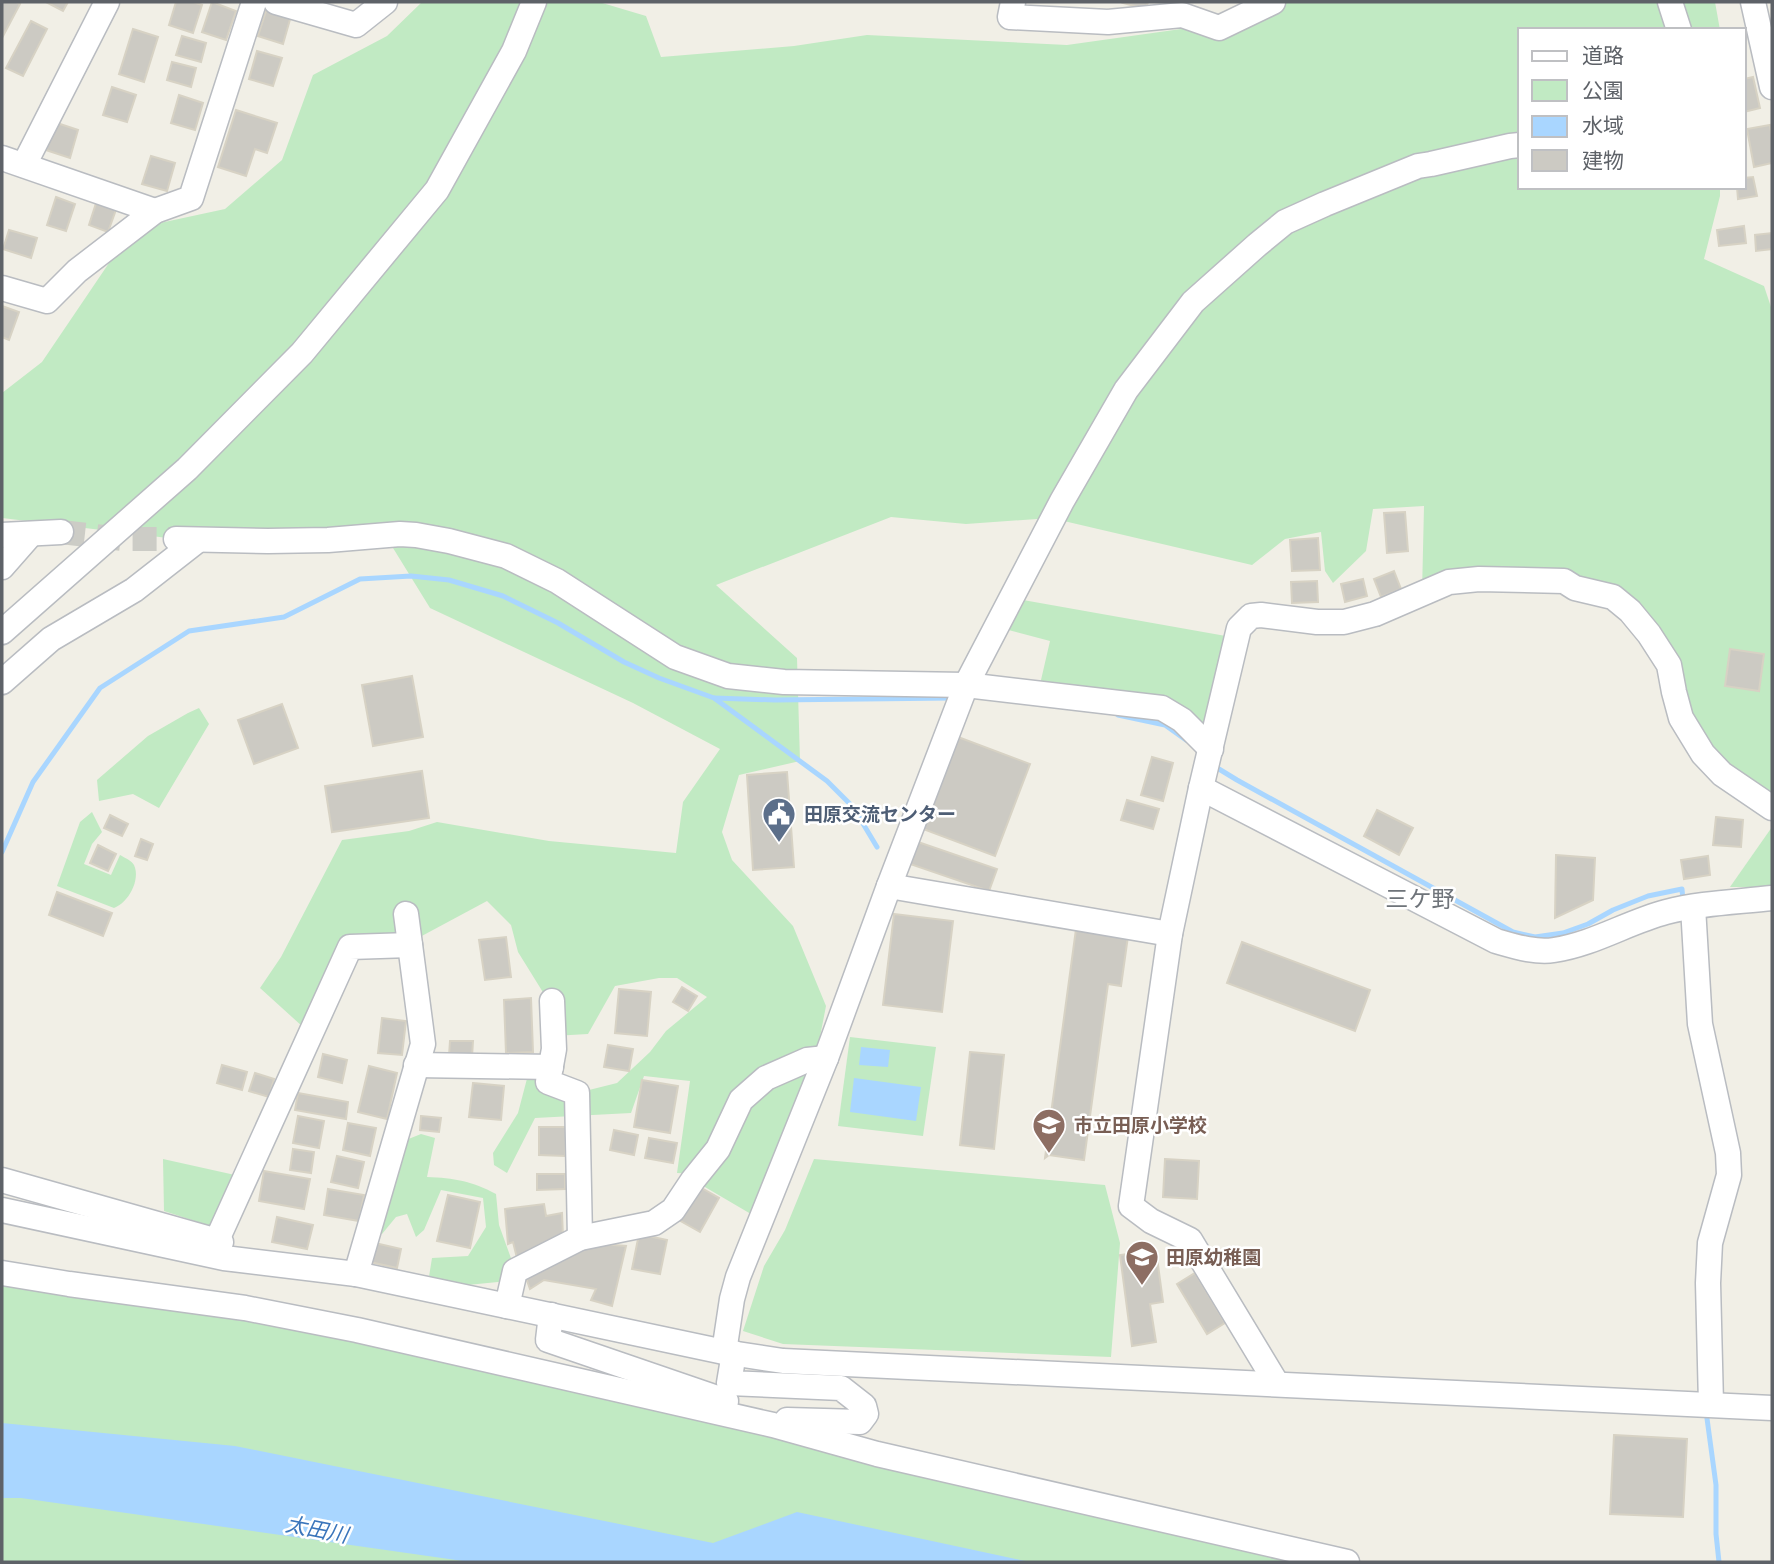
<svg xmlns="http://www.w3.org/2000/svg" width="1774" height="1564" viewBox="0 0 1774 1564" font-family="Manrope,'Noto Sans JP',sans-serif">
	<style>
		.green { fill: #c1eac3 }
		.water { fill: #a9d6ff }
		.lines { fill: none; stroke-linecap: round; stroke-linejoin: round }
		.stream { stroke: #a9d6ff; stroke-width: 5 }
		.building { fill: #cccac3; stroke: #d7d2c4; stroke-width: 2 }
		.minor-tunnel { stroke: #ccccc6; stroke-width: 24; stroke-dasharray: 24 12; stroke-linecap: butt }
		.minor-casing { stroke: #b9bcc1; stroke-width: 27 }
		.minor { stroke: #fff; stroke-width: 24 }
		.labels { text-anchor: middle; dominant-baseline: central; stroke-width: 5; stroke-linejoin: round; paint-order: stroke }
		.service-label { font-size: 19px; font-weight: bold; fill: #4e5e75; stroke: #fff; text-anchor: start }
		.education-label { font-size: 19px; font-weight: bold; fill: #785e54; stroke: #fff; text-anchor: start }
		.water-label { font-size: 21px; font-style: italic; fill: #3a75bb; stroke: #fff }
		.quarter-label { font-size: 23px; fill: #6f747a; stroke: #fff }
	</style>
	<rect width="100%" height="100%" fill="#f1efe6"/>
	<!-- green -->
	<g class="green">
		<polygon points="422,2 599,2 646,16 661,57 794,46 867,35 1067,45 1231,22 1283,2 1715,2 1720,30 1520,30 1520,187 1720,187 1720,196 1704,259 1764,286 1772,310 1772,808 1710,762 1653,628 1564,581 1422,593 1424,506 1373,509 1366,551 1333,583 1325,571 1321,532 1285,539 1252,565 1051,518 966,524 891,517 716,585 797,658 800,761 739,775 722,832 732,860 793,926 826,1006 818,1047 756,1217 693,1180 698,1174 677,1173 690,1081 644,1076 631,1113 535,1118 507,1173 494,1165 493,1153 518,1113 529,1071 577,1093 617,1083 650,1052 666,1031 707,997 677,978 659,978 615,986 588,1034 553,1036 549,1002 518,952 511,925 487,901 405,945 350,947 303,1027 260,988 281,957 342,840 409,831 437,822 549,841 676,853 683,802 720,749 633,703 430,608 385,535 176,539 2,518 2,393 42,362 132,229 225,209 282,160 313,75 387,36"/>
		<polygon points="1012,598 1237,638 1205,743 1169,712 1038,693 1050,641 997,627"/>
		<polygon points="199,708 209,724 159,808 133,794 99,801 97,780 148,736 188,713"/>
		<path d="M92,812L102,832L92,844L84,864L111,875L120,855C125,858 131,860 134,865C141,880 128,903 114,908L57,886L80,822Z"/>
		<polygon points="1772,827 1772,887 1730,887"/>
		<polygon points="850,1037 936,1047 923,1136 838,1126"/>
		<path d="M421,1134L435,1138L427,1177C454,1178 472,1181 496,1194L499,1225L512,1261L508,1281L427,1289L432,1258L468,1256L486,1227L483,1198L441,1190L424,1230L416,1237L407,1214L396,1217L382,1234L369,1229L396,1144Z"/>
		<polygon points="163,1159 235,1175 210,1226 164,1211"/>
		<polygon points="814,1159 1105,1185 1120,1243 1111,1357 783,1344 743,1331 764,1266 785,1230"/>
		<polygon points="2,1281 347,1328 1335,1562 2,1562"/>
	</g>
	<!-- water -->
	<g class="water">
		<polygon points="861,1047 890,1050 888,1067 859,1065"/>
		<polygon points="854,1078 921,1087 916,1121 850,1112"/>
		<polygon points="2,1423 235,1446 713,1543 797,1512 1030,1562 470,1562 21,1498 2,1498"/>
	</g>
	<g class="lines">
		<!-- stream -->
		<g class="stream">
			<polyline points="714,698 775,700 952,698"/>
			<polyline points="1118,715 1165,725 1186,740"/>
			<polyline points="1214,766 1237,780 1513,932 1535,937 1563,933 1588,924 1613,910 1648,896 1682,889 1683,901"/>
			<polyline points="2,852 33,782 100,688 189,631 284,617 360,579 411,576 449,580 503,596 558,623 624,662 659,678 714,698 827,781 853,807 877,847"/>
			<polyline points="1706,1411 1716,1485 1716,1534 1719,1562"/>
		</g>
	</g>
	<!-- building -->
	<g class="building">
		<polygon points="2,2 16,2 20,4 2,38"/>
		<polygon points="46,2 68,2 63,11"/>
		<polygon points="176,2 193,2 202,5 193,33 169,25"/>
		<polygon points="212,2 236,11 226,40 202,32"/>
		<polygon points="1124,2 1148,2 1146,9 1123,3"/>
		<polygon points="267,8 291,16 283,44 258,36"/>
		<polygon points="31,21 47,29 23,76 6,68"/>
		<polygon points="133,29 158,37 144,82 119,74"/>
		<polygon points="182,36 206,43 201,62 176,55"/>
		<polygon points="257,51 282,58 273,86 249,79"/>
		<polygon points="172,62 196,68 191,87 167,80"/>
		<polygon points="1753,77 1760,108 1744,112 1744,79"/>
		<polygon points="112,87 136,95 127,122 103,115"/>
		<polygon points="179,95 203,103 195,130 171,123"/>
		<polygon points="236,110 277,123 267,153 255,149 246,176 218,167"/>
		<polygon points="54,122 78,130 70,158 46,150"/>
		<polygon points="1770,125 1772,138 1772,163 1754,167 1747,129"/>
		<polygon points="151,156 175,163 167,191 142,184"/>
		<polygon points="1753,177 1757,196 1738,199 1737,187 1744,187 1744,178"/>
		<polygon points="56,197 75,204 66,231 47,225"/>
		<polygon points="98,197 118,204 108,232 89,225"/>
		<polygon points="1744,226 1746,243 1719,246 1717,230"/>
		<polygon points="9,230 37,238 31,258 3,249"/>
		<polygon points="1772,233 1772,249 1756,251 1755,235"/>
		<polygon points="2,306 19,312 9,340 2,337"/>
		<polygon points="1405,512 1408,551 1387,553 1384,513"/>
		<polygon points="1318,538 1320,570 1292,571 1290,540"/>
		<polygon points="1394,571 1401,589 1381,597 1374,579"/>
		<polygon points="1363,579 1367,596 1345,602 1341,584"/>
		<polygon points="1317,581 1318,602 1292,603 1291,582"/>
		<polygon points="1730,649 1764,654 1759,691 1725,686"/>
		<polygon points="412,676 423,737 373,746 362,685"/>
		<polygon points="282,704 298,748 254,764 238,720"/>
		<polygon points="958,737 1030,764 995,856 923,829"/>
		<polygon points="1152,757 1173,763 1163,801 1141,795"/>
		<polygon points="422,771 429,818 332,832 325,786"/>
		<polygon points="787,772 794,867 753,870 747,775"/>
		<polygon points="1127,800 1159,809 1153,829 1121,820"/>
		<polygon points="1377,810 1413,828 1399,855 1364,836"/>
		<polygon points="110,815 128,824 122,836 104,828"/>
		<polygon points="1716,817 1743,820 1741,847 1713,845"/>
		<polygon points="141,839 153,844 147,860 135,856"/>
		<polygon points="918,842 997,869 989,891 910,864"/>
		<polygon points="98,845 116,854 108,871 90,863"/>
		<polygon points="1556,855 1595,858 1593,900 1555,918"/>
		<polygon points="1708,856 1710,875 1684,879 1681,860"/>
		<polygon points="57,892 112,913 103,936 49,915"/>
		<polygon points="894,914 953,921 942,1012 883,1005"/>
		<polygon points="1076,929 1128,936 1121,986 1108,984 1084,1160 1049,1155 1045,1158"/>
		<polygon points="506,937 511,977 485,980 479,940"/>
		<polygon points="1242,942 1370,990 1355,1031 1227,983"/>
		<polygon points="682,987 697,996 688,1011 673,1002"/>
		<polygon points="619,989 651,992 647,1036 615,1033"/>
		<polygon points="531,998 533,1052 506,1053 504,1000"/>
		<polygon points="382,1018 406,1021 402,1055 378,1053"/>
		<polygon points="450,1041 473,1041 472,1057 449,1056"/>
		<polygon points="608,1045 633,1049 629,1071 604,1067"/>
		<polygon points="970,1052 1004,1055 994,1149 960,1145"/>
		<polygon points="323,1054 347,1060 342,1083 318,1077"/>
		<polygon points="222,1065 247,1072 242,1090 217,1083"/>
		<polygon points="369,1066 397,1073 387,1119 358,1112"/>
		<polygon points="255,1073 274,1079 269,1097 249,1091"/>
		<polygon points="642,1080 678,1086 670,1133 634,1127"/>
		<polygon points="473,1083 504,1086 501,1120 469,1117"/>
		<polygon points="298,1093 348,1102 346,1119 295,1110"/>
		<polygon points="298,1116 324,1121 319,1148 293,1143"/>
		<polygon points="421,1116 441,1118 439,1132 420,1130"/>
		<polygon points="348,1123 376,1128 370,1156 343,1150"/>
		<polygon points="539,1127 566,1127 565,1156 539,1155"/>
		<polygon points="614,1130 638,1135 634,1155 610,1150"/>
		<polygon points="649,1138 677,1143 673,1163 645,1158"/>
		<polygon points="293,1149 314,1152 311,1173 290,1170"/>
		<polygon points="337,1156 364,1162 358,1188 331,1182"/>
		<polygon points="1165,1159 1199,1161 1197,1199 1163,1197"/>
		<polygon points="264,1171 310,1179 304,1209 259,1201"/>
		<polygon points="537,1174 565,1174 565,1189 537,1190"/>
		<polygon points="698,1186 719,1198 700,1232 679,1220"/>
		<polygon points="328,1189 364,1195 359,1221 324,1215"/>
		<polygon points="448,1195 480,1202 470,1248 437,1241"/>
		<polygon points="544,1204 546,1216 562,1213 563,1237 549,1240 550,1246 517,1258 513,1242 508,1244 505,1209"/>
		<polygon points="277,1217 313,1225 307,1249 272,1242"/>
		<polygon points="639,1234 667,1240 660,1274 632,1269"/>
		<polygon points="375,1243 401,1249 397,1268 370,1262"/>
		<polygon points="586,1243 626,1246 612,1306 591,1300 596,1289 544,1280 530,1289 524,1272"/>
		<polygon points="1156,1250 1163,1302 1150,1304 1156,1342 1132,1346 1120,1255"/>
		<polygon points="1195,1273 1225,1323 1207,1334 1177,1284"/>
		<polygon points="1614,1435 1687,1439 1683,1517 1610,1514"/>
	</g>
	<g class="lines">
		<!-- minor-tunnel -->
		<polyline class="minor-tunnel" points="61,532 122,539 176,539"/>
		<defs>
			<g id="minor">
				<polyline points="276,2 356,25 385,2"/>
				<polyline points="1013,2 1010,17 1108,22 1182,15 1219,28 1273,2"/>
				<polyline points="1670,2 1679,30"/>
				<polyline points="1753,2 1772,87"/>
				<polyline points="2,158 155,211"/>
				<polyline points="24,165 107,2"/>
				<polyline points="2,288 47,301 77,271 155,211 191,198 254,2"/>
				<polyline points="2,535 61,532"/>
				<polyline points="176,539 268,541 328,540 400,534 416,535 449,541 506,556 557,581 675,657 728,676 784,682 966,685 1162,708 1182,720 1211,749"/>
				<polyline points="2,567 31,534"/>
				<polyline points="2,632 187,469 302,353 437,190 514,51 534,2"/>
				<polyline points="2,682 51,639 134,590 198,540"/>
				<path d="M1201,788L1496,941C1514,946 1535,953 1554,950C1594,944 1628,922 1666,912C1700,903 1737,902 1772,898"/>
				<polyline points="889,886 1170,934"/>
				<polyline points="1693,907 1700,1024 1728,1153 1729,1175 1710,1243 1708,1283 1711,1404"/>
				<polyline points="552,1001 554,1049 548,1082 577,1093 580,1238"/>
				<polyline points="416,1065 551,1067"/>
				<polyline points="2,1180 221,1242"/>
				<polyline points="2,1210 224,1258 356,1274 724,1352 783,1361 1772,1408"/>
				<polyline points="217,1240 350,947 410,945"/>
				<polyline points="2,1273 69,1284 245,1308 357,1330 773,1425 877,1454 1347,1562"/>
				<polyline points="356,1274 423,1044 406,914"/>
				<polyline points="507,1306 515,1271 580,1238 654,1223 673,1210 693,1180 718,1149 741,1100 766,1078 807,1060 826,1058"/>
				<polyline points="551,1315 548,1340 726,1401"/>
				<polyline points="724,1352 732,1299 738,1277 826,1058 889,886 966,685 1062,501 1126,390 1193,302 1257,245 1285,222 1325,204 1418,166 1431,164 1510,146 1520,145"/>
				<polyline points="734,1353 729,1383 841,1388 864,1406 866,1414 860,1422 787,1420"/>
				<polyline points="1277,1384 1190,1240 1151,1221 1131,1206 1170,934 1201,788 1239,628 1251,616 1261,615 1317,622 1344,622 1375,614 1449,582 1479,579 1564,581 1575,588 1613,597 1630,611 1649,634 1669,665 1674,692 1681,718 1703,754 1722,774 1772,808"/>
			</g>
		</defs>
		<!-- minor casing -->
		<use href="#minor" class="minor-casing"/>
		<!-- minor -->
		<use href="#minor" class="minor"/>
	</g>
	<!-- icons -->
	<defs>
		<symbol id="civic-pin" viewBox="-11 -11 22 30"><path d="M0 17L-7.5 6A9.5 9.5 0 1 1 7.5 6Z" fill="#5c6f8a" stroke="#fff"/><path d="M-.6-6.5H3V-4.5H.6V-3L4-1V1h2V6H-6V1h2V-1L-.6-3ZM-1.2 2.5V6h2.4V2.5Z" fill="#fff"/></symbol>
		<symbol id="school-pin" viewBox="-11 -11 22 30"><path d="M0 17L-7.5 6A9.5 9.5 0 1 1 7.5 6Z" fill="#8d6e63" stroke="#fff"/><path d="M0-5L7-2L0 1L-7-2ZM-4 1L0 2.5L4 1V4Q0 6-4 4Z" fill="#fff"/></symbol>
	</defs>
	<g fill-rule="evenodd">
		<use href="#civic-pin" x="760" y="795" width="38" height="52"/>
		<use href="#school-pin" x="1030" y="1106" width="38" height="52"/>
		<use href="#school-pin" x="1123" y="1238" width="38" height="52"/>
	</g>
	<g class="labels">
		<!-- service labels -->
		<g class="service-label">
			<text x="804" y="814">田原交流センター</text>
		</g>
		<!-- education labels -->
		<g class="education-label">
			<text x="1074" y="1125">市立田原小学校</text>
			<text x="1166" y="1257">田原幼稚園</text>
		</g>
		<!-- water labels -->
		<g class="water-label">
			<text transform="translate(317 1529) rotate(11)">太田川</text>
		</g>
		<!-- quarter labels -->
		<g class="quarter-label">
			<text x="1420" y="898">三ケ野</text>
		</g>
	</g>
	<!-- border -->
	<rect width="1774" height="1564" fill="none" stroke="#5e6268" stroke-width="7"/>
	<!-- legend -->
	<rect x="1518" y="28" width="228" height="161" fill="#ffffff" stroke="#bfc0c3" stroke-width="2"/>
	<rect x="1532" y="51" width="35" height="10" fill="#ffffff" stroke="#bfc0c3" stroke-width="2"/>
	<text x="1582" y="63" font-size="21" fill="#5e6268">道路</text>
	<rect x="1532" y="80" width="35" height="21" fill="#c1eac3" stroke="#bfc0c3" stroke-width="2"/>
	<text x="1582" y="98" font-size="21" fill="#5e6268">公園</text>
	<rect x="1532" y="116" width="35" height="21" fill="#a9d6ff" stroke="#bfc0c3" stroke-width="2"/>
	<text x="1582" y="133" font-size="21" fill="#5e6268">水域</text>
	<rect x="1532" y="150" width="35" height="21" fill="#cccac3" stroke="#bfc0c3" stroke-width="2"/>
	<text x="1582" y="168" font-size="21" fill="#5e6268">建物</text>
</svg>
